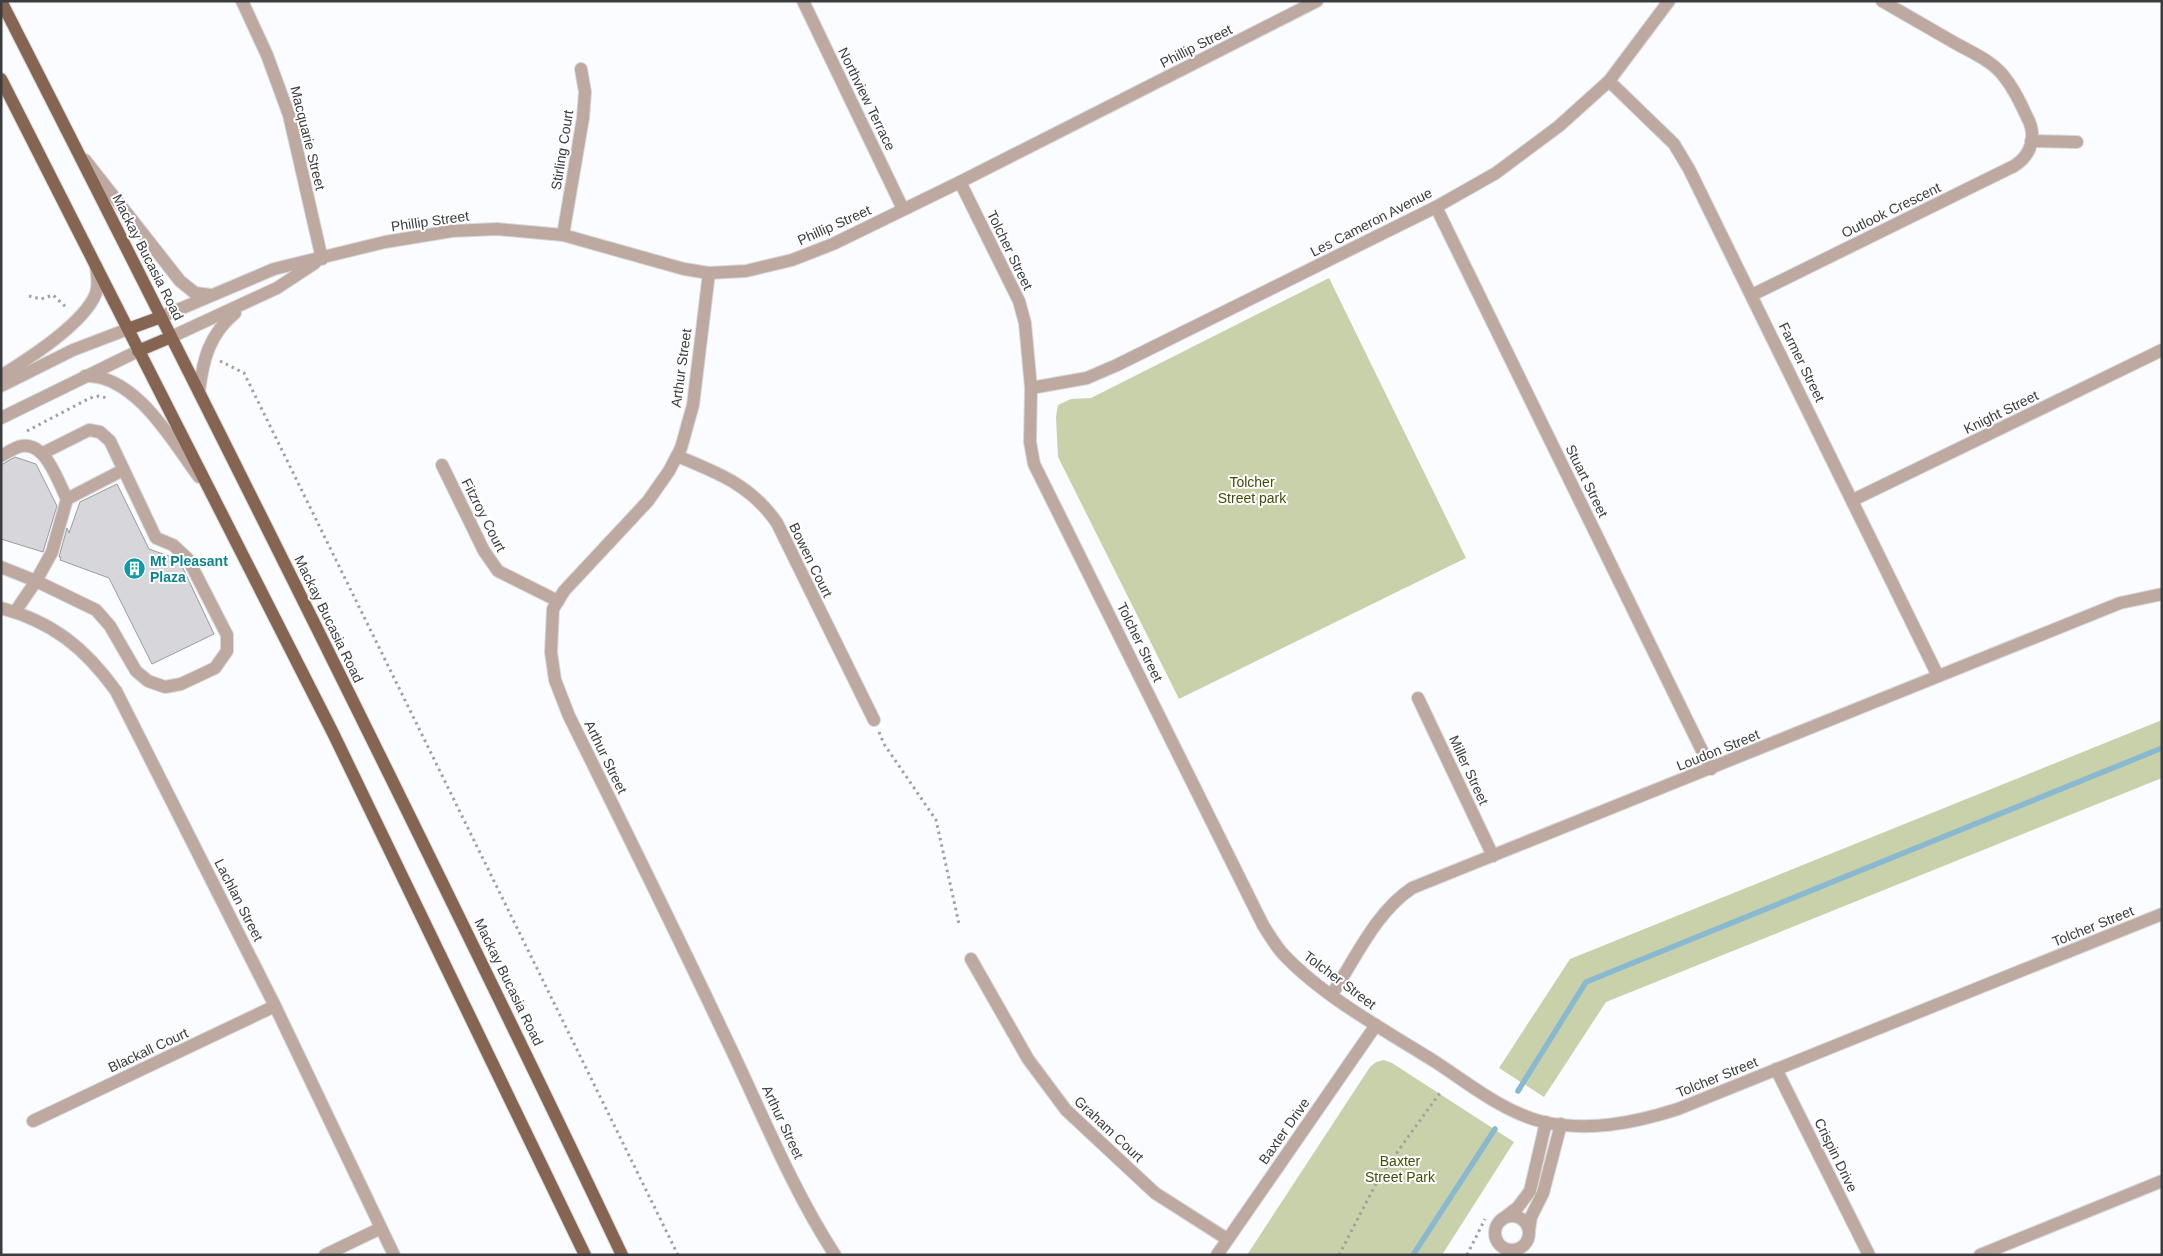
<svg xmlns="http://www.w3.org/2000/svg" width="2163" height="1256" viewBox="0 0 2163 1256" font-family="Arial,sans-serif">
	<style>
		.green { fill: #c9d1aa }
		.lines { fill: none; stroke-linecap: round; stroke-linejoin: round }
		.stream { stroke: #89b9d1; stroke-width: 5.5 }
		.building { fill: #d6d6db; stroke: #9b9ba0 }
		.minor-casing { stroke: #d8d9dc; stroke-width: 14 }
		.major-casing { stroke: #d8d9dc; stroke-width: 14 }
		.path { stroke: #a0a1a4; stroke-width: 3; stroke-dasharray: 2.5 4; stroke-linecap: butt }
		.minor { stroke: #bda99f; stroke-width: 12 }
		.major { stroke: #866452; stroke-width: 12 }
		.labels { text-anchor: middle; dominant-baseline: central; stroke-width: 4; stroke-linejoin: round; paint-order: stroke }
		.street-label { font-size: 14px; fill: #3b3c3e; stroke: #fff }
		.park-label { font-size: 14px; fill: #444d03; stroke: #fff }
		.culture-label { font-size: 14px; font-weight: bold; fill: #0d838f; stroke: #fff; text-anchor: start }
	</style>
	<rect width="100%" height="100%" fill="#fafcff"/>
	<!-- green -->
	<g class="green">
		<polygon points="1329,278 1466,558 1179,699 1058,457 1056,417 1058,405 1071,399 1091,398"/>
		<polygon points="2162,720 2162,778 1606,1002 1544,1097 1499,1068 1570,959"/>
		<polygon points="1384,1060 1392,1063 1514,1142 1442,1255 1247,1255 1370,1067 1376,1062"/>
	</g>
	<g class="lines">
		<!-- stream -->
		<g class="stream">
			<polyline points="1518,1091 1586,982 2162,748"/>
			<polyline points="1413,1255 1495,1129"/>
		</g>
	</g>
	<!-- building -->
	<g class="building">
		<polygon points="15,457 36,464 57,506 43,552 1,539 1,465"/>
		<polygon points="117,484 149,549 177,559 181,564 214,634 152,664 109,578 60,560 61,557 59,557 67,528 69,533 80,502"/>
	</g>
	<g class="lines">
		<defs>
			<g id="minor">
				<polyline points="242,1 267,55 289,115 322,259"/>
				<polyline points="803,1 903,209"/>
				<polyline points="1609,81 1674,144 1689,169 1938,676"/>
				<polyline points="2031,141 2077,142"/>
				<polyline points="85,160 180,281 195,293 211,295"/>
				<path d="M960,182L1019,301L1025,323L1031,388L1030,442L1034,464L1263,925C1270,936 1276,947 1285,956C1324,997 1386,1031 1434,1061C1468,1083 1503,1112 1543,1122C1589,1132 1634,1123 1678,1109L2162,914"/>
				<polyline points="1436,207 1711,769"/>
				<polyline points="563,235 583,118 585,92 581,69"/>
				<path d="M709,273L693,405L681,448L669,471L648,501L564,591L553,609L551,652L555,680L569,716C621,821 673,926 723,1032C759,1106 790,1186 835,1255"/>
				<path d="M1752,295L2014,166C2032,155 2037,135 2027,117C2020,102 2013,87 2002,74C1990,60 1971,52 1955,43C1931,29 1906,15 1882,1"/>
				<polyline points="161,317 274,269 385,242 452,231 497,229 563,235 684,269 709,273 746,271 792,260 833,244 960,182 1317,1"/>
				<polyline points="171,337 277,288 315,263"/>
				<path d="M1,376C28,359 85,323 96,293C99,284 97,275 96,266"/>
				<path d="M85,376C135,374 173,442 199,477"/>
				<polyline points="1,386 73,350 128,329"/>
				<polyline points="1031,388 1087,378 1117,365 1436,207 1496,173 1559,126 1609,81 1669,1"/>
				<path d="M199,392C203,359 209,335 235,313"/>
				<polyline points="1,418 138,351"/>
				<path d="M1,456C7,453 15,447 22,446C46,442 58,482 67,499L52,552L36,581L15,612"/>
				<path d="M677,456C718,473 751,485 777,523L874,720"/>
				<polyline points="442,465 484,551 498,571 558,601"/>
				<polyline points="67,499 123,470"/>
				<polyline points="1853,500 2162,350"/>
				<polyline points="1,567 36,581 96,610 110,626 136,671 148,681 165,687 181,684 215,668 227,651 227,635 188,559 173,545 156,538 110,441 100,432 89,430 43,453"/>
				<path d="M1,608C53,622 85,648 116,691L275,1006L394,1255"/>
				<polyline points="1418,698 1493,856"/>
				<polyline points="971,959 1028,1059 1066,1110 1155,1193 1227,1239"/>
				<path d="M1332,994C1356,958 1375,913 1412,888L2120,603L2162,594"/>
				<polyline points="1776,1069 1869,1255"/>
				<polyline points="33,1121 275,1006"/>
				<circle cx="1512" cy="1233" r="17"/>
				<polyline points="1500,1221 1518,1207 1530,1191 1546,1122"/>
				<polyline points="1529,1231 1531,1217 1543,1193 1561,1124"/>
				<polyline points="325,1255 381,1228"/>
				<polyline points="1217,1255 1376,1025"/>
				<polyline points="1980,1255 2162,1181"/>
			</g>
			<g id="major">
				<path d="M1,1C213,417 422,834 622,1255"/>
				<polyline points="1,79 333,733 585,1255"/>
				<polyline points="128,329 161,317"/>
				<polyline points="138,351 171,337"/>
			</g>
		</defs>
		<!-- minor casing -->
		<use href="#minor" class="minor-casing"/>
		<!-- major casing -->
		<use href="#major" class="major-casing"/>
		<!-- path -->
		<g class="path">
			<polyline points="29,296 41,299 53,295 68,309"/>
			<polyline points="220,361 244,373 678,1255"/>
			<polyline points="27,431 90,398 99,396 107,398"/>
			<polyline points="879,732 884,744 936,820 959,924"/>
			<polyline points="1339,1255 1380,1176 1442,1090"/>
			<polyline points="1467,1255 1485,1219"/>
		</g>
		<!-- minor -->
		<use href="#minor" class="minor"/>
		<!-- major -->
		<use href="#major" class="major"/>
	</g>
	<!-- icons -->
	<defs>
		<symbol id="building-disc" viewBox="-11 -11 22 22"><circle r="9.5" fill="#0f9aa8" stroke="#fff"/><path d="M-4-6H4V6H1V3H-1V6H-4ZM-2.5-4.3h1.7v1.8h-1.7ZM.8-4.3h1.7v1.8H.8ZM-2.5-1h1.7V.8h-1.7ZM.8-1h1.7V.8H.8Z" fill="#fff"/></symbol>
	</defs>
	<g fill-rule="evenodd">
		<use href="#building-disc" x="122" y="556" width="25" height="25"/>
	</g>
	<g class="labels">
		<!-- street labels -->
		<g class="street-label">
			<text transform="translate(1196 46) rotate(-27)">Phillip Street</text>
			<text transform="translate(867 99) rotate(64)">Northview Terrace</text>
			<text transform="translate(308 138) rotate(76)">Macquarie Street</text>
			<text transform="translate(562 150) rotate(-81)">Stirling Court</text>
			<text transform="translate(1891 210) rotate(-26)">Outlook Crescent</text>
			<text transform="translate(430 221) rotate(-8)">Phillip Street</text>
			<text transform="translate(1371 222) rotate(-27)">Les Cameron Avenue</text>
			<text transform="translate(834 225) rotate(-24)">Phillip Street</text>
			<text transform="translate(1010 250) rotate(64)">Tolcher Street</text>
			<text transform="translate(148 257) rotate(63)">Mackay Bucasia Road</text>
			<text transform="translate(1802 362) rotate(64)">Farmer Street</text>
			<text transform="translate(681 368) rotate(-82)">Arthur Street</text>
			<text transform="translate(2001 412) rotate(-26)">Knight Street</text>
			<text transform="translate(1587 481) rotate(64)">Stuart Street</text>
			<text transform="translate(484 515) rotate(63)">Fitzroy Court</text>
			<text transform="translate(811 560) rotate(64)">Bowen Court</text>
			<text transform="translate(329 619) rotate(64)">Mackay Bucasia Road</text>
			<text transform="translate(1140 642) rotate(64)">Tolcher Street</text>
			<text transform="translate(1718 750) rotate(-22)">Loudon Street</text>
			<text transform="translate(606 757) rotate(64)">Arthur Street</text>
			<text transform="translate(1469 770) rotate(65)">Miller Street</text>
			<text transform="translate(239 900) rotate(63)">Lachlan Street</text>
			<text transform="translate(2093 926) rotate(-22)">Tolcher Street</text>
			<text transform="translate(1340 980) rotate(37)">Tolcher Street</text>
			<text transform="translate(509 982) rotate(64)">Mackay Bucasia Road</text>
			<text transform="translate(148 1050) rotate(-25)">Blackall Court</text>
			<text transform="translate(1717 1077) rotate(-22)">Tolcher Street</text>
			<text transform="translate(783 1122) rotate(65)">Arthur Street</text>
			<text transform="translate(1109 1129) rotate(43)">Graham Court</text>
			<text transform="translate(1284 1131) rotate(-55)">Baxter Drive</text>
			<text transform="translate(1836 1155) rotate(64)">Crispin Drive</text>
		</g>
		<!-- park labels -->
		<g class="park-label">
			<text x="1252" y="482">Tolcher<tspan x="1252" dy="16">Street park</tspan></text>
			<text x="1400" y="1161">Baxter<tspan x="1400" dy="16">Street Park</tspan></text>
		</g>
		<!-- culture labels -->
		<g class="culture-label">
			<text x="150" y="561">Mt Pleasant<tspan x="150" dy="16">Plaza</tspan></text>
		</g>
	</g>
	<!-- border -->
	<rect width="2163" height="1256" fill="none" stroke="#3b3c3e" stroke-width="5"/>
</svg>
